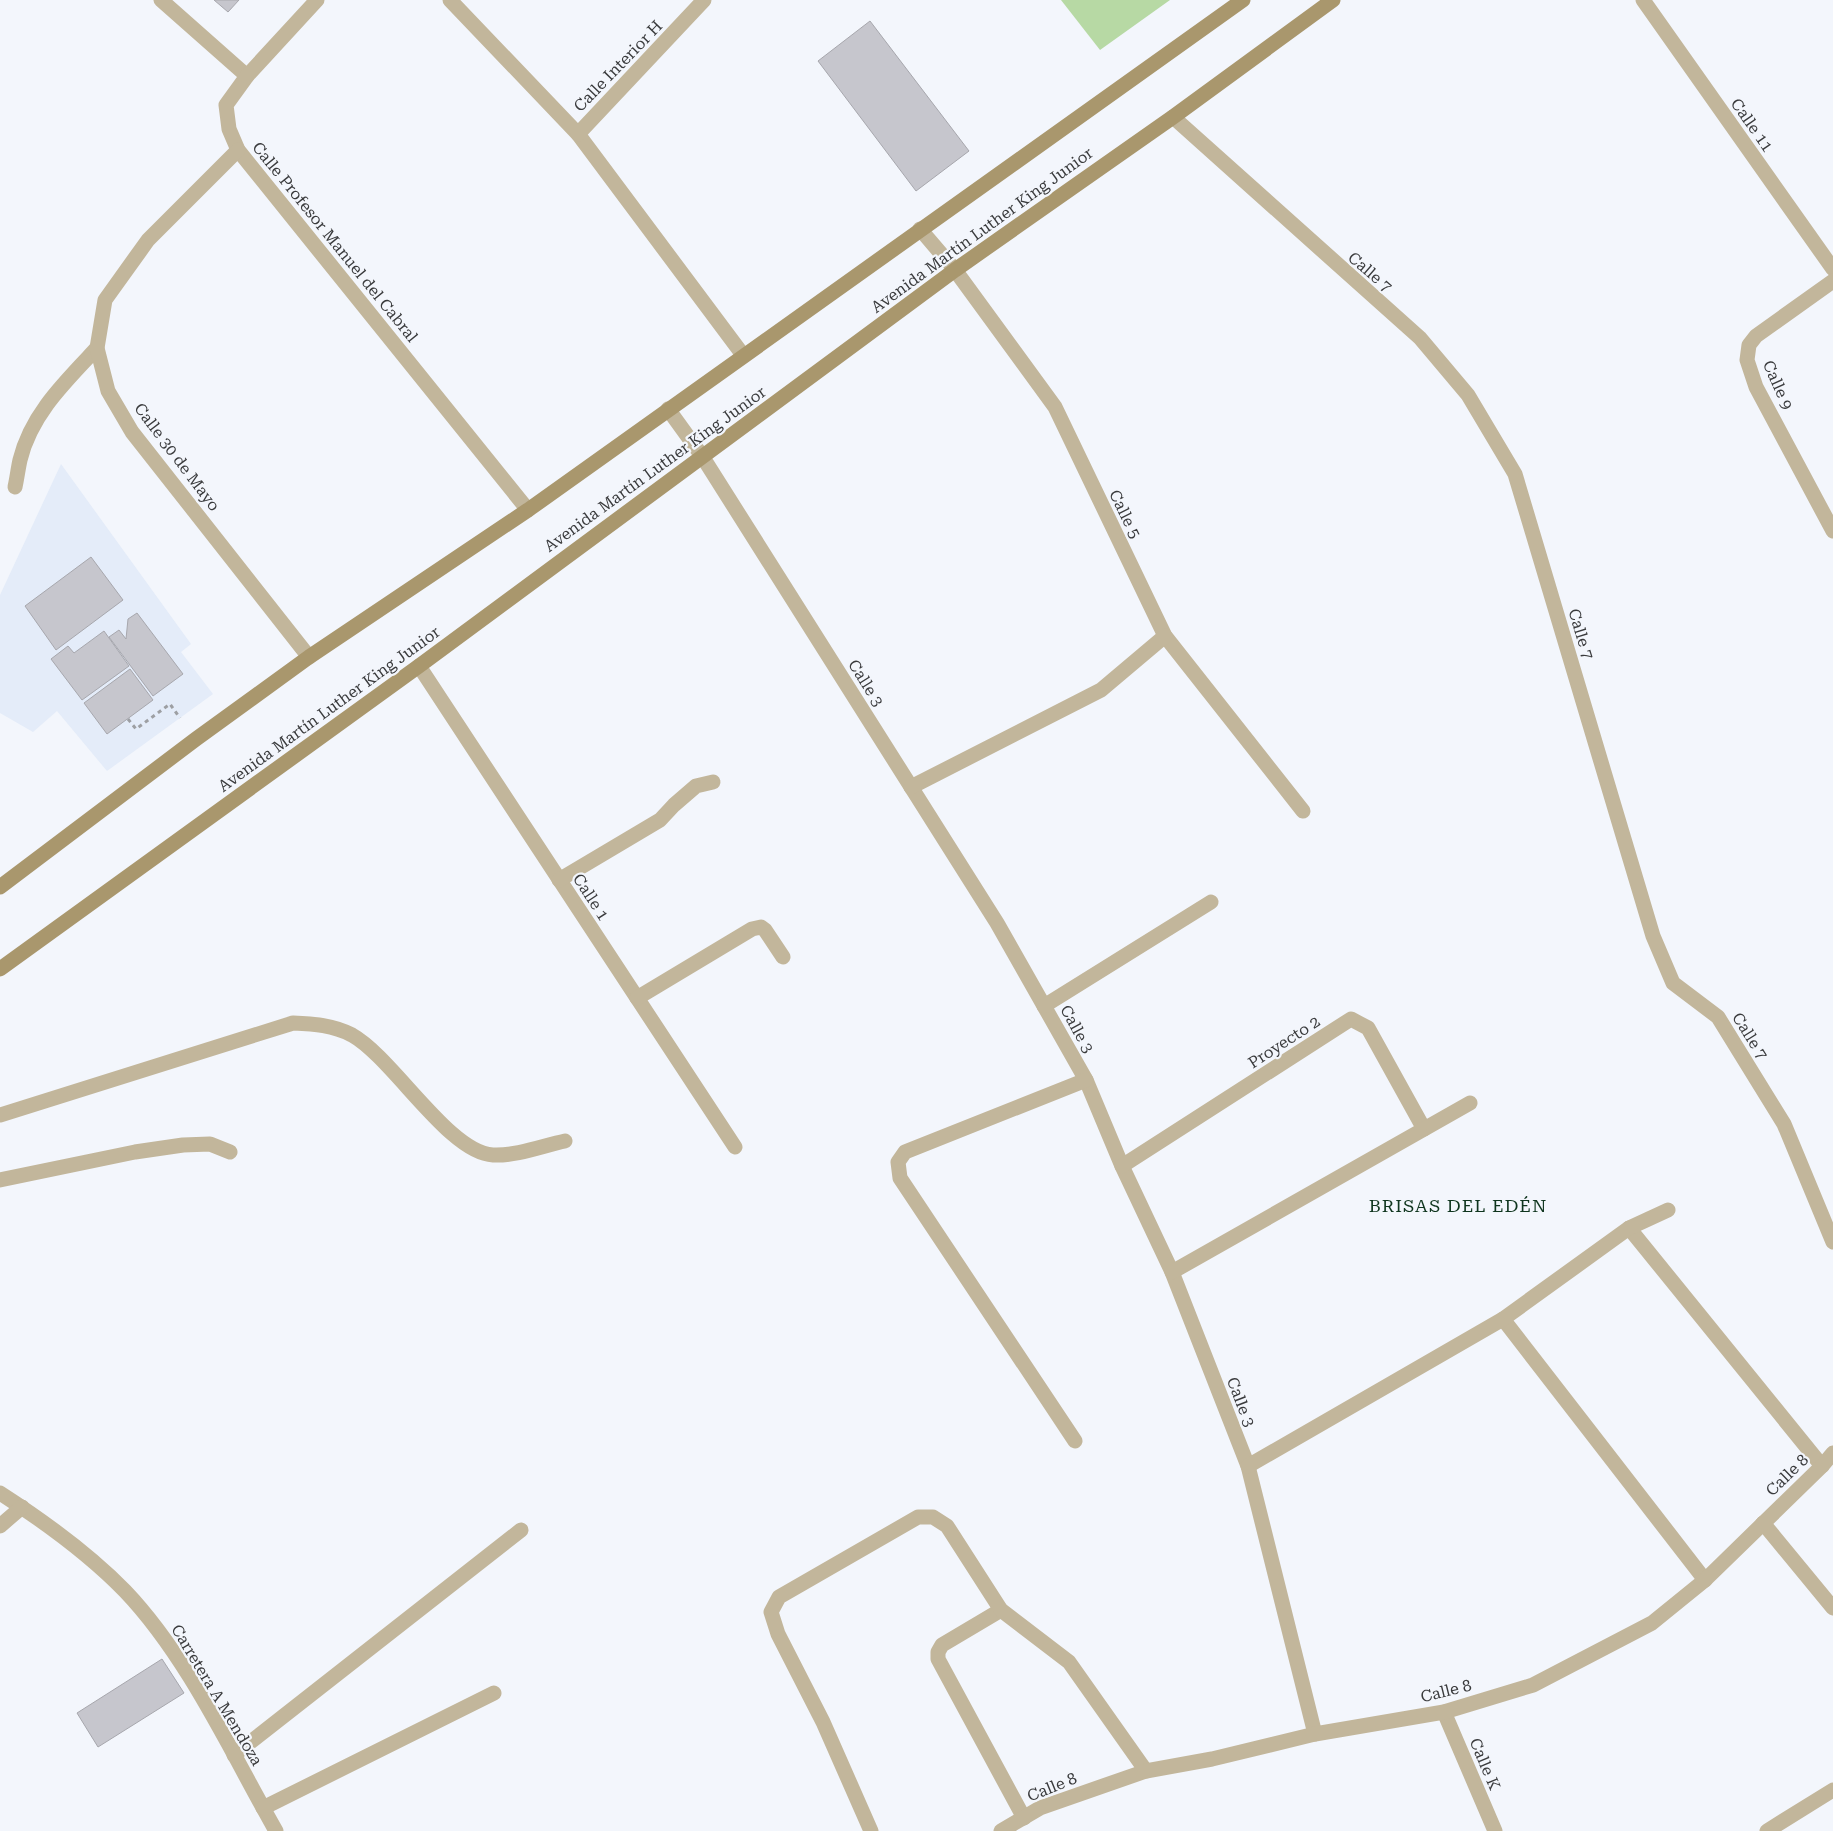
<svg xmlns="http://www.w3.org/2000/svg" width="1833" height="1831" viewBox="0 0 1833 1831" font-family="'Roboto Serif',serif">
	<style>
		.built { fill: #e4ecf9 }
		.green { fill: #b7d9a4 }
		.building { fill: #c6c6cd; stroke: #a7a7ad }
		.lines { fill: none; stroke-linecap: round; stroke-linejoin: round }
		.path { stroke: #9d9fa3; stroke-width: 3; stroke-dasharray: 4 4; stroke-linecap: butt }
		.service { stroke: #c2b69b; stroke-width: 15 }
		.minor { stroke: #c2b69b; stroke-width: 15 }
		.secondary { stroke: #a9976d; stroke-width: 15 }
		.labels { text-anchor: middle; dominant-baseline: central; stroke-width: 4.5; stroke-linejoin: round; paint-order: stroke }
		.street-label { font-size: 16px; fill: #3a3b3d; stroke: #f3f6fc }
		.neighbourhood-label { font-size: 18px; letter-spacing: 1px; fill: #0f351e; stroke: #f3f6fc }
	</style>
	<rect width="100%" height="100%" fill="#f3f6fc"/>
	<!-- built -->
	<polygon class="built" points="61,464 191,644 181,652 213,694 107,771 57,711 33,732 0,713 0,595"/>
	<!-- green -->
	<polygon class="green" points="1061,0 1170,0 1100,50"/>
	<!-- building -->
	<g class="building">
		<polygon points="214,0 239,0 228,12"/>
		<polygon points="870,21 969,151 916,191 818,61"/>
		<polygon points="91,557 123,600 56,650 25,606"/>
		<polygon points="137,613 183,674 153,696 109,637 119,630 126,639 128,619"/>
		<polygon points="104,631 129,666 82,700 51,659 68,646 74,653"/>
		<polygon points="130,669 153,700 107,734 84,703"/>
		<polygon points="162,1659 184,1693 98,1747 77,1713"/>
	</g>
	<g class="lines">
		<!-- path -->
		<polyline class="path" points="128,719 136,729 170,704 180,718"/>
		<!-- service -->
		<g class="service">
			<path d="M15,487C17,478 18,469 20,460C31,414 66,381 97,348"/>
			<path d="M0,1115L293,1023C314,1024 333,1025 352,1035C393,1058 449,1153 493,1155C517,1156 542,1146 565,1141"/>
			<polyline points="234,1755 521,1530"/>
		</g>
		<!-- minor -->
		<g class="minor">
			<polyline points="161,0 247,76 226,105 229,129 238,150 528,510"/>
			<polyline points="450,0 578,134 743,355"/>
			<polyline points="1643,0 1833,269"/>
			<polyline points="247,76 317,0"/>
			<polyline points="1173,117 1420,338 1468,395 1515,474 1653,936 1673,983 1718,1017 1784,1124 1833,1242"/>
			<polyline points="578,134 704,0"/>
			<polyline points="238,150 148,240 105,300 97,348 108,391 132,432 309,657"/>
			<polyline points="920,229 955,270 1055,407 1165,636 1303,811"/>
			<polyline points="1833,281 1756,336 1749,345 1747,360 1756,387 1833,531"/>
			<polyline points="668,409 702,456 997,923 1086,1080 1122,1166 1172,1272 1248,1466 1315,1734"/>
			<polyline points="419,666 735,1147"/>
			<polyline points="911,787 1101,690 1165,636"/>
			<polyline points="559,880 660,820 674,805 696,786 713,782"/>
			<polyline points="637,998 752,929 761,927 765,930 783,957"/>
			<polyline points="1044,1006 1211,902"/>
			<polyline points="1122,1166 1351,1019 1368,1028 1424,1129"/>
			<polyline points="0,1180 135,1152 183,1145 210,1144 230,1152"/>
			<polyline points="1629,1228 1822,1466"/>
			<polyline points="1172,1272 1470,1103"/>
			<polyline points="1503,1319 1705,1580"/>
			<polyline points="1075,1441 900,1178 898,1162 905,1152 1086,1080"/>
			<polyline points="1248,1466 1503,1319 1629,1228 1668,1210"/>
			<path d="M0,1493C45,1522 88,1553 125,1591C188,1657 231,1752 276,1831"/>
			<polyline points="1763,1523 1833,1608"/>
			<polyline points="0,1526 22,1507"/>
			<polyline points="1001,1610 942,1645 938,1652 938,1659 1024,1818"/>
			<polyline points="1444,1712 1495,1831"/>
			<polyline points="263,1808 494,1693"/>
			<polyline points="871,1831 823,1722 778,1634 771,1612 779,1597 918,1517 933,1517 947,1526 1001,1610 1069,1662 1146,1771"/>
			<polyline points="1001,1831 1040,1808 1146,1771 1212,1759 1315,1734 1444,1712 1533,1685 1652,1623 1705,1580 1822,1466 1833,1453"/>
			<polyline points="1767,1831 1833,1790"/>
		</g>
		<!-- secondary -->
		<g class="secondary">
			<polyline points="0,887 196,739 309,657 528,510 1243,0"/>
			<polyline points="0,969 419,666 955,270 1173,117 1333,0"/>
		</g>
	</g>
	<g class="labels">
		<!-- street labels -->
		<g class="street-label">
			<text transform="translate(618 66) rotate(-46)">Calle Interior H</text>
			<text transform="translate(1752 125) rotate(55)">Calle 11</text>
			<text transform="translate(982 230) rotate(-36)">Avenida Martín Luther King Junior</text>
			<text transform="translate(335 242) rotate(51)">Calle Profesor Manuel del Cabral</text>
			<text transform="translate(1370 272) rotate(41)">Calle 7</text>
			<text transform="translate(1778 385) rotate(66)">Calle 9</text>
			<text transform="translate(177 457) rotate(53)">Calle 30 de Mayo</text>
			<text transform="translate(655 469) rotate(-36)">Avenida Martín Luther King Junior</text>
			<text transform="translate(1125 514) rotate(64)">Calle 5</text>
			<text transform="translate(1581 634) rotate(73)">Calle 7</text>
			<text transform="translate(866 683) rotate(58)">Calle 3</text>
			<text transform="translate(329 709) rotate(-36)">Avenida Martín Luther King Junior</text>
			<text transform="translate(591 897) rotate(57)">Calle 1</text>
			<text transform="translate(1077 1029) rotate(61)">Calle 3</text>
			<text transform="translate(1750 1036) rotate(58)">Calle 7</text>
			<text transform="translate(1284 1042) rotate(-33)">Proyecto 2</text>
			<text transform="translate(1241 1402) rotate(69)">Calle 3</text>
			<text transform="translate(1787 1475) rotate(-44)">Calle 8</text>
			<text transform="translate(1446 1691) rotate(-14)">Calle 8</text>
			<text transform="translate(217 1695) rotate(59)">Carretera A Mendoza</text>
			<text transform="translate(1485 1764) rotate(67)">Calle K</text>
			<text transform="translate(1052 1787) rotate(-22)">Calle 8</text>
		</g>
		<!-- neighbourhood labels -->
		<g class="neighbourhood-label">
			<text x="1458" y="1205">BRISAS DEL EDÉN</text>
		</g>
	</g>
</svg>
